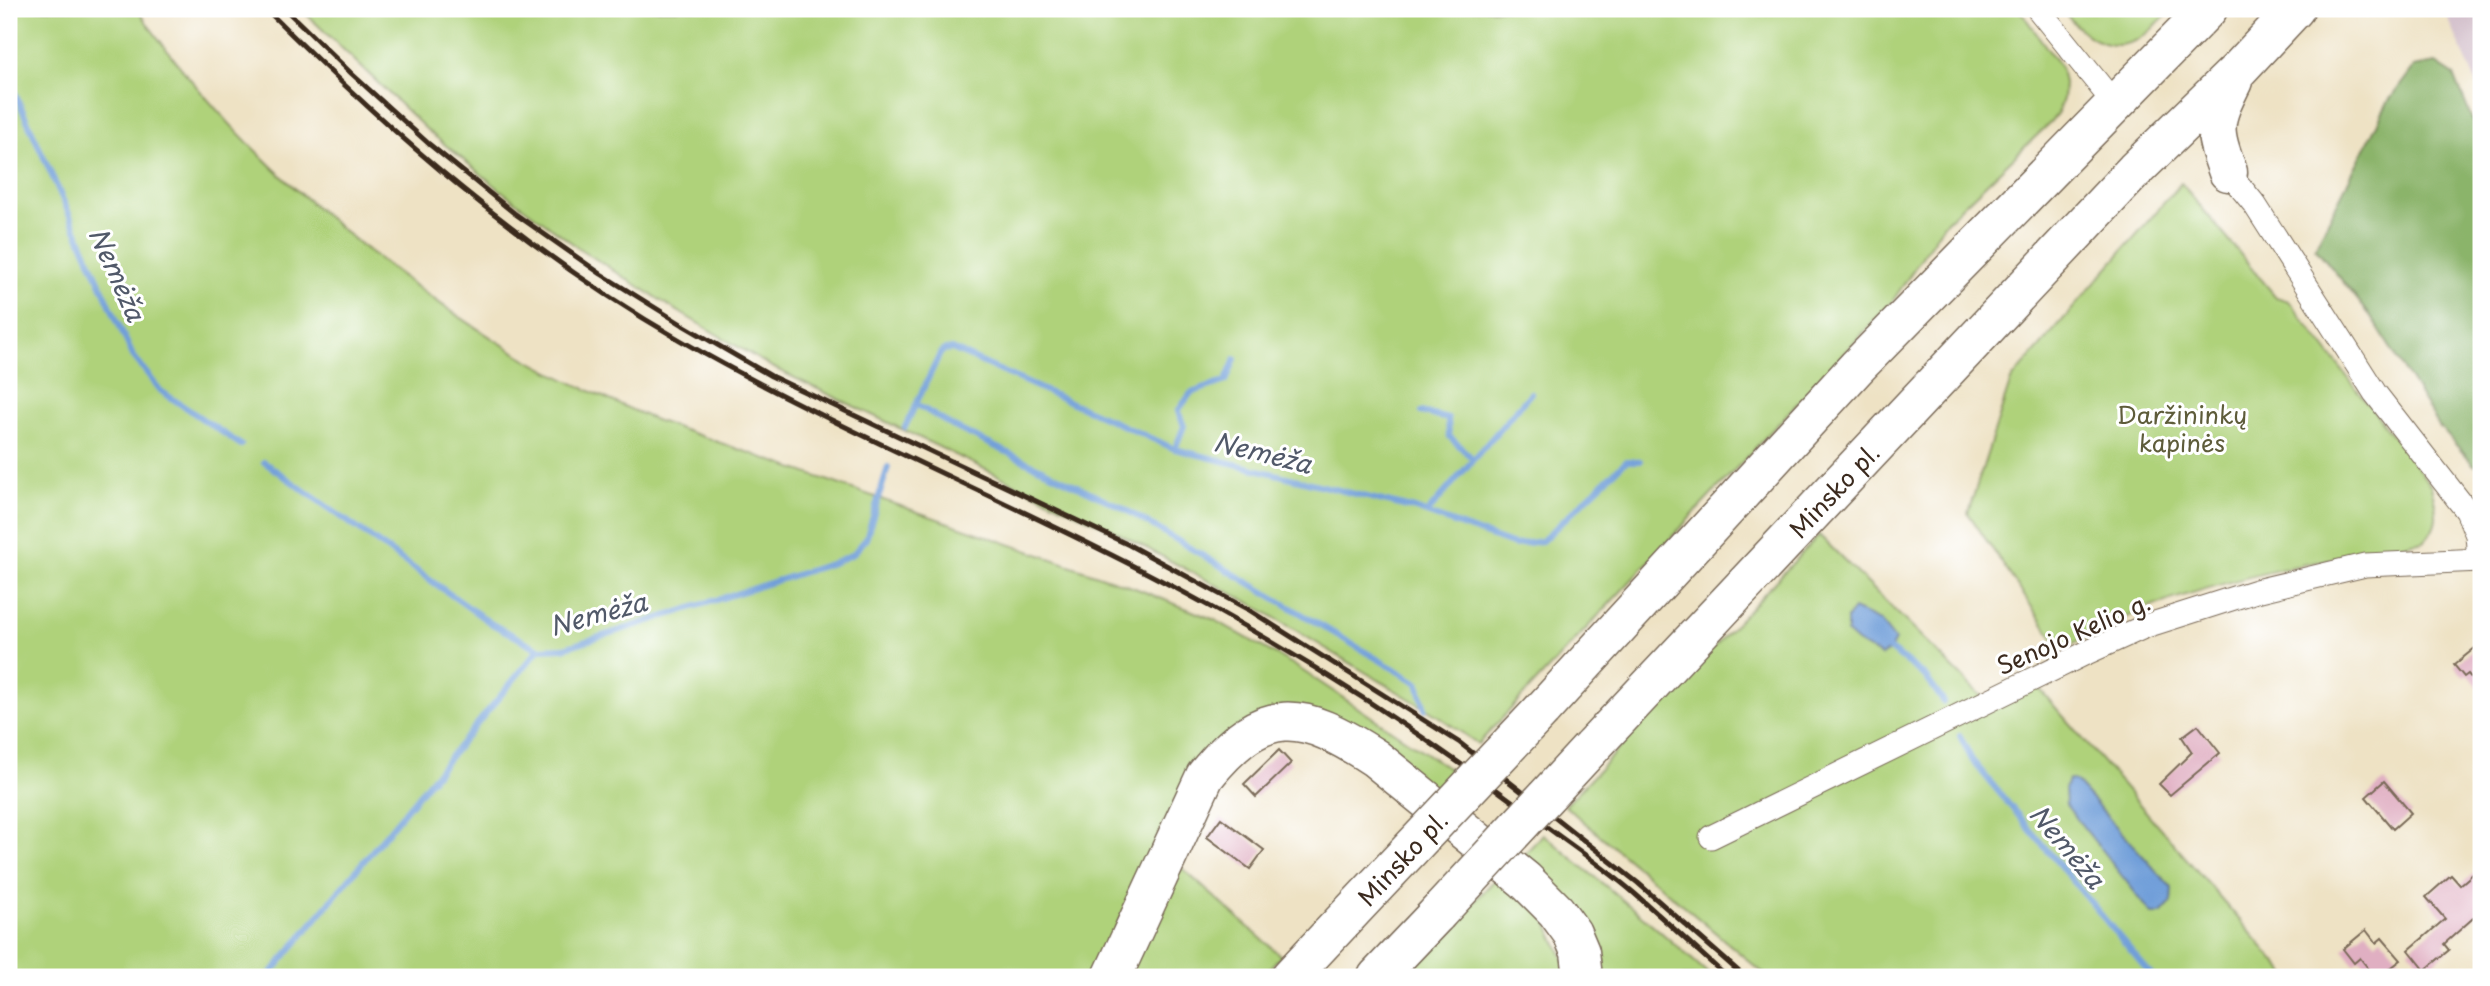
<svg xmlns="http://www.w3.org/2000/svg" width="2490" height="986" viewBox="0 0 2490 986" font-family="'Playpen Sans',sans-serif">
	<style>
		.industrial { fill: #d1bdc9 }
		.green { fill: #afd27a; stroke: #757e4c; stroke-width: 2 }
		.forest { fill: #8bb46a; stroke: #636f44; stroke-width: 2 }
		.water { fill: #719fd9; stroke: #56647c; stroke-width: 2 }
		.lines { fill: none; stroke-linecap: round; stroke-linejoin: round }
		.stream { stroke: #719fd9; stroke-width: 6 }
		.building { fill: #e0afc2 }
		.street-casing { stroke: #7a6a58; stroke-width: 25 }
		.highway-casing { stroke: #7a6a58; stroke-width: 41 }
		.street { stroke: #fff; stroke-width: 23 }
		.highway { stroke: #fff; stroke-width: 38 }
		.rail { stroke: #3b2a1e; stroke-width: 5 }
		.highway-bridge-casing { stroke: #7a6a58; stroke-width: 41; stroke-linecap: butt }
		.highway-bridge { stroke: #fff; stroke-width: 38 }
		.labels { text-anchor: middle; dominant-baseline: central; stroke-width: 6; stroke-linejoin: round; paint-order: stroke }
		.park-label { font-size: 24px; fill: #5e5c3a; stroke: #fff }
		.street-label { font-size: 24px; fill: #3b2a1e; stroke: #fff }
		.water-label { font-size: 26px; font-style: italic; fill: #515969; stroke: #fff }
	</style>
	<rect width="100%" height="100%" fill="#fff"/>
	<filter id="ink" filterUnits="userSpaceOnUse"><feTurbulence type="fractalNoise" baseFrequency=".0143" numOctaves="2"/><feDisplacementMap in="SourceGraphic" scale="14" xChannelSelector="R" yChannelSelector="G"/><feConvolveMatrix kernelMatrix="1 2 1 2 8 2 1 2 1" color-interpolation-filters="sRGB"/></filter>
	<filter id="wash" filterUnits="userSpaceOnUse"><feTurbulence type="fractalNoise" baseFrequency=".00686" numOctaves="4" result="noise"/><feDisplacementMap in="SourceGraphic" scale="28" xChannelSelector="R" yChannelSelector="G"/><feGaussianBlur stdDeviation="1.57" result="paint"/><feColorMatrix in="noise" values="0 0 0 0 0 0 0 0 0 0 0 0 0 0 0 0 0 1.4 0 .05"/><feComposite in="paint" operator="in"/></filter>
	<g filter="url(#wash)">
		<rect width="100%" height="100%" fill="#eee2c4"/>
		<!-- industrial -->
		<polygon class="industrial" points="2444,9 2481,9 2481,94 2445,11"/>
		<!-- green -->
		<g class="green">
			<path d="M9,9H137C236,152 373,266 521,356C564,381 610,400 655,420L1135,588L1215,620L1294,665L1451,770L1435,791L1309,711L1185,780L1093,977H9Z"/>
			<polygon points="301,9 2019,9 2061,68 2064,83 2063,99 2058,112 2051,122 1944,224 1892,302 1478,744 1438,716 1252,604 1118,533 772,367 674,309 580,249 503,192 427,130"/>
			<path d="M2060,9L2080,12L2095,9H2173C2152,30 2130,55 2098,41C2084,36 2071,19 2060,9Z"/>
			<path d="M2181,183L2276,297L2289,301L2431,486C2436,510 2442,522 2424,541C2329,559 2234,575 2143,610C2115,621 2088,637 2061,650L1968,513L2011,380Z"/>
			<polygon points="1819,535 1993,708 2037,686 2289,977 1768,977 1565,806"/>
			<polygon points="1543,834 1654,926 1712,977 1599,977 1518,861"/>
			<polygon points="1176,863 1281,956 1261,977 1124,977"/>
			<polygon points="1501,873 1542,911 1572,977 1404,977"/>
		</g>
		<!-- forest -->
		<polygon class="forest" points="2436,63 2454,75 2481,142 2481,467 2474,465 2439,426 2370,315 2315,247 2388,102 2414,67"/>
		<!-- water -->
		<g class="water">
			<polygon points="1854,609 1880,621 1895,640 1890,650 1881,656 1857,642 1847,633 1847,618"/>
			<polygon points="2068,779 2075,781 2172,888 2171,903 2161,914 2152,914 2066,805 2065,789"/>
		</g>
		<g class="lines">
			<!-- stream -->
			<g class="stream">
				<polyline points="9,80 133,356 161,391 241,445"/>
				<polyline points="916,404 952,426 1121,507 1418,683 1425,709"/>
				<polyline points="1421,412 1448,419 1449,436 1473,459"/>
				<polyline points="905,427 940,354 944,350 952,349 1175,449 1415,509 1514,545 1542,541 1626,461 1640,461"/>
				<polyline points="1175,449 1184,426 1178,411 1191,393 1226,381 1235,359"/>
				<polyline points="264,462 492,624 539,649 564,648 833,563 853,554 866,539 888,467"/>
				<polyline points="1427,513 1531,393"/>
				<polyline points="1885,646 1925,676 1944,702"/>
				<polyline points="1960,736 1972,760 2153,977"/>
				<polyline points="268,977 539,649"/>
			</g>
		</g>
		<g id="blocks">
			<!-- building -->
			<g class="building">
				<polygon points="2481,643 2481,690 2468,674 2464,677 2454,665"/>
				<polygon points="2198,725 2220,753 2170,795 2159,784 2192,752 2182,737"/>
				<polygon points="1279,750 1291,763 1256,797 1244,784"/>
				<polygon points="2384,781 2411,813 2393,829 2366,797"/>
				<polygon points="1221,818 1264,850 1250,869 1207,837"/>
				<polygon points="2481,867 2481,911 2444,944 2449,950 2425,970 2409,950 2445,919 2426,897 2451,875 2460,885"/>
				<polygon points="2366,930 2376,943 2382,938 2401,960 2379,977 2375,977 2360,958 2354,963 2343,949"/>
			</g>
		</g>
	</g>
	<g filter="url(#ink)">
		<use href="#blocks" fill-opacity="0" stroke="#7a6a58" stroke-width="2"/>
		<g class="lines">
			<defs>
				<g id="street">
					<polyline points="2038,9 2114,103"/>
					<polyline points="2228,172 2255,205 2375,393 2467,511 2477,535 2479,560"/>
					<polyline points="1711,837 2084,654 2146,626 2256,591 2365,565 2481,560"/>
				</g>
				<g id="highway">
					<path d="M2228,172C2212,128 2212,123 2233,81"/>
					<polyline points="1542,710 1857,367 2208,9"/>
					<path id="s1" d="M1591,748L2135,170L2238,70L2295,9"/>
					<path d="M1112,977L1205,776C1264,703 1301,710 1375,758L1525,880L1556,911L1572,933L1580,952L1583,977"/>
					<polyline points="1290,977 1388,873"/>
					<polyline points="1377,977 1437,914"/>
				</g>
			</defs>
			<!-- street casing -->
			<use href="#street" class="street-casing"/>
			<!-- highway casing -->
			<use href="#highway" class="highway-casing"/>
			<!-- street -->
			<use href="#street" class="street"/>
			<!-- highway -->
			<use href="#highway" class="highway"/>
			<!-- rail -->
			<g class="rail">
				<path d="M266,9C391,134 525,251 680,340C856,441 1047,515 1225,615C1334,676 1437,744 1536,819C1569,844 1604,867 1635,894C1666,921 1696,949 1727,977"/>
				<polyline points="285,9 352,74 429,144 514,213 601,274 683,325 771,376 1129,545 1249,610 1460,743 1638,883 1745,977"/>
			</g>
			<defs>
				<g id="highway-bridge">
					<polyline points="1388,873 1542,710"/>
					<polyline points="1437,914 1591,748"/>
				</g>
			</defs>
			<!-- highway-bridge casing -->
			<use href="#highway-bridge" class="highway-bridge-casing"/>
			<!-- highway-bridge -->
			<use href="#highway-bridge" class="highway-bridge"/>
		</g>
	</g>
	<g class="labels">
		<!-- park labels -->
		<g class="park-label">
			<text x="2182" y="414">Daržininkų<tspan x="2182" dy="28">kapinės</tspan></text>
		</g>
		<!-- street labels -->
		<g class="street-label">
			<text stroke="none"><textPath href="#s1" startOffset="354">Minsko pl.</textPath></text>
			<text transform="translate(2073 633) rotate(-24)">Senojo Kelio g.</text>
			<text transform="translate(1402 858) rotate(-47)">Minsko pl.</text>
		</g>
		<!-- water labels -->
		<g class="water-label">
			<text transform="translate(118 274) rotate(66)">Nemėža</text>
			<text transform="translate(1263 452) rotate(14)">Nemėža</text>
			<text transform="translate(598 613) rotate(-15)">Nemėža</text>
			<text transform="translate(2068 846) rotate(50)">Nemėža</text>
		</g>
	</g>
	<!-- margin -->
	<rect width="2490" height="986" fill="none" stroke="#fff" stroke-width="35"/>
</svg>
